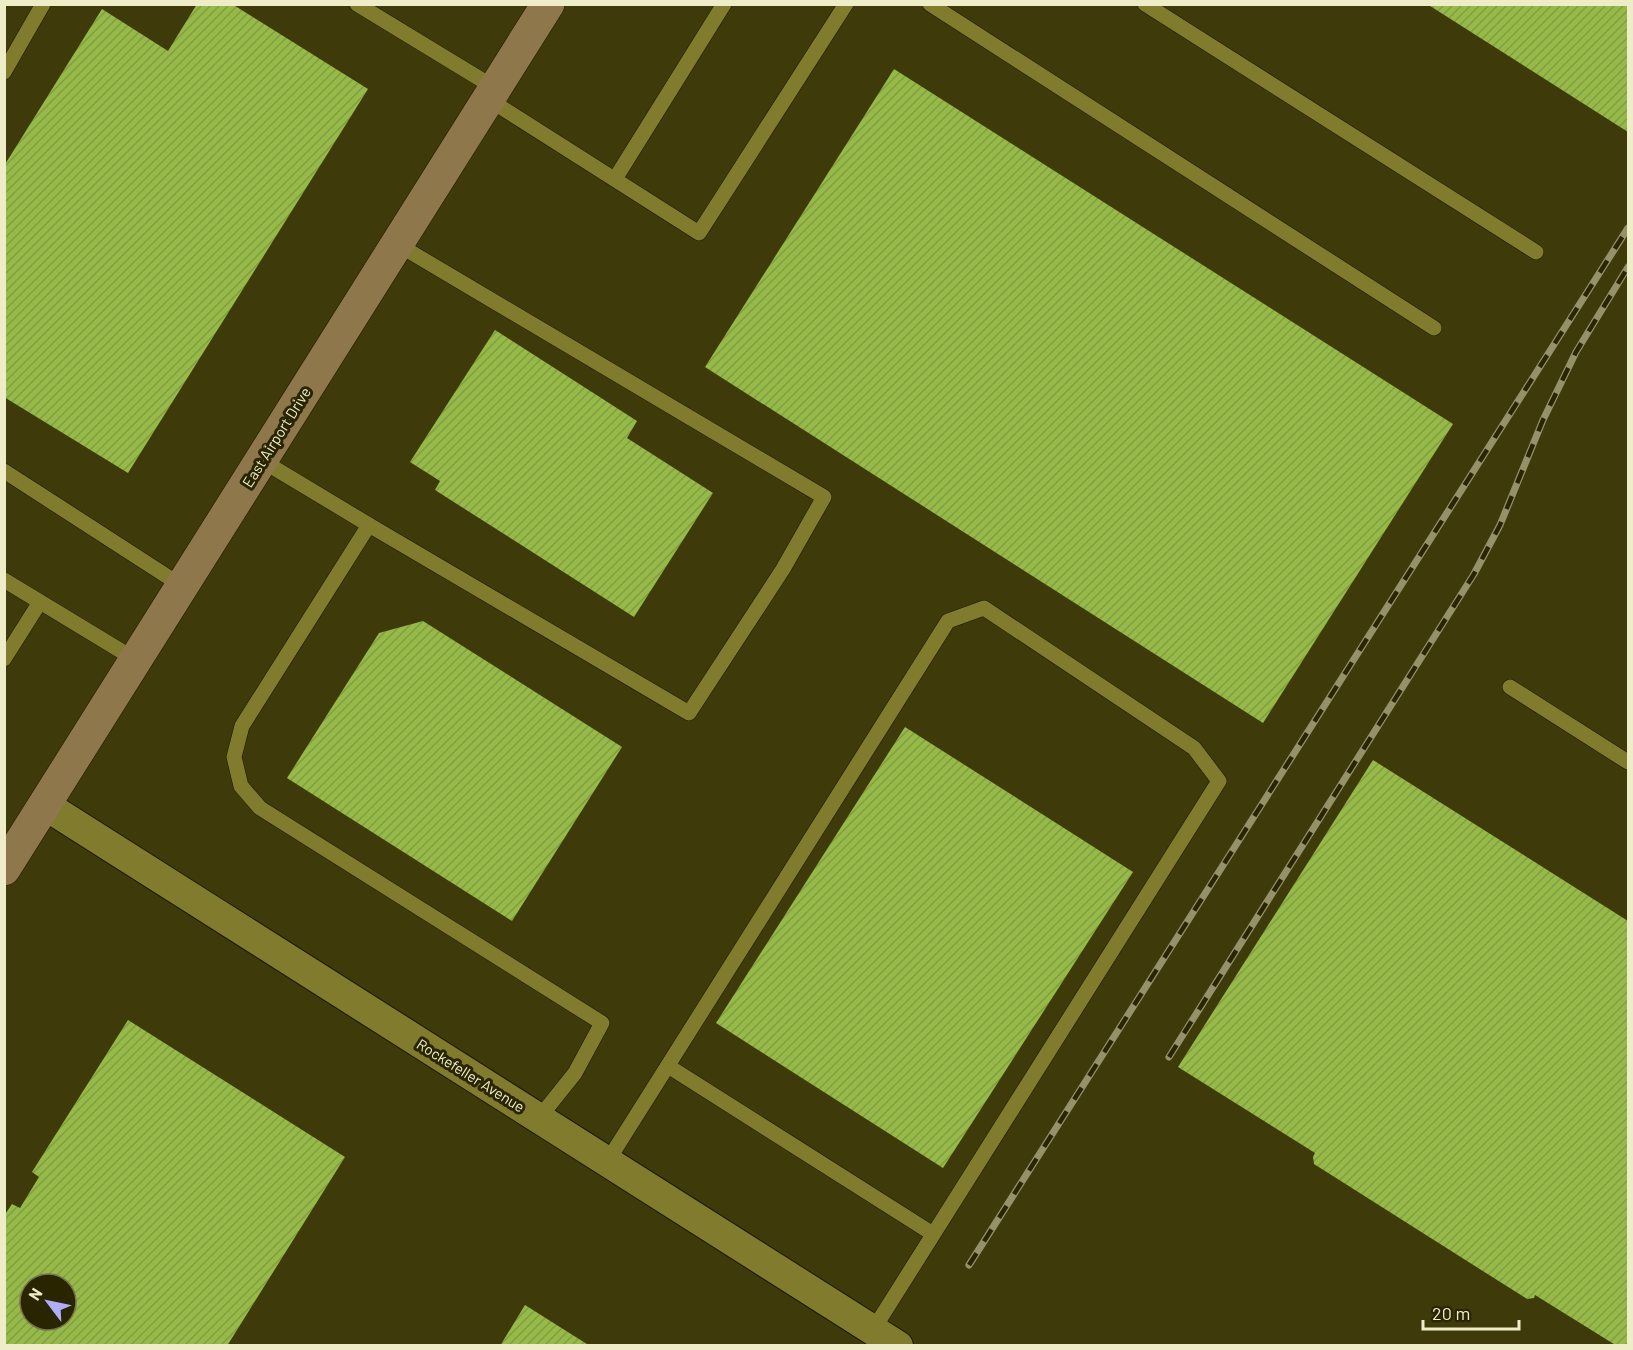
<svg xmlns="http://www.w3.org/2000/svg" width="1633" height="1350" viewBox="0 0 1633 1350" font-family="Barlow,sans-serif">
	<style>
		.built { fill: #3e3a09; fill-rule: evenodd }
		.building { fill: url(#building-hatch); fill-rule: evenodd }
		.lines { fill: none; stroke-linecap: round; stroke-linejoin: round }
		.service-casing { stroke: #191701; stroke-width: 16 }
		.minor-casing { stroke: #191701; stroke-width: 32 }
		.secondary-casing { stroke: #191701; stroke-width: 34 }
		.service { stroke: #817b2d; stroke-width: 15 }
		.minor { stroke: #817b2d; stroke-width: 30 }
		.secondary { stroke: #8e774b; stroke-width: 33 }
		.rail-casing { stroke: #95926a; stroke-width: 7 }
		.rail { stroke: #292500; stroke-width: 4.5; stroke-dasharray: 14; stroke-linecap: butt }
		.labels { text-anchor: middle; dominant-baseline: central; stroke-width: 6; stroke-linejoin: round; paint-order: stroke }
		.street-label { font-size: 15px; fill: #efedc7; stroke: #292500 }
	</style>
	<defs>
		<pattern id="building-hatch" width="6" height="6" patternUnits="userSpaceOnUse" patternTransform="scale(1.5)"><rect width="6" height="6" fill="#95ba47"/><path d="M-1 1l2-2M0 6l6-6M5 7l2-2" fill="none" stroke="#829d44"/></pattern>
	</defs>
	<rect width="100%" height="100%" fill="#332f04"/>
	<!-- built -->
	<path class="built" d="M5,5H1628V1345L5,1346ZM30,1284H66V1320H30Z"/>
	<!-- building -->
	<g class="building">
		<polygon points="197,4 232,4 368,89 128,473 4,397 4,166 102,9 168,51"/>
		<polygon points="1427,4 1628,4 1628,132"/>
		<polygon points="894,69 1453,424 1263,723 705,367"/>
		<polygon points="495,330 637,421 627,438 713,493 634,617 435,490 440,481 410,462"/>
		<polygon points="423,621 622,747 512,921 287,778 379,633"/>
		<polygon points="905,727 1133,872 943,1168 716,1023"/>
		<polygon points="1373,760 1628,921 1628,1346 1617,1346 1535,1295 1534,1298 1527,1299 1314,1164 1313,1157 1315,1153 1178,1067"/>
		<path d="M128,1020L345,1157L227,1346H4V1216L12,1204L20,1208L39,1177L32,1172ZM30,1284H66V1320H30Z"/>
		<polygon points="525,1305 590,1346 500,1346"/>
	</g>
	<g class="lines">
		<defs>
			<g id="service">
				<polyline points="357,4 495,88"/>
				<polyline points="930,4 1434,328"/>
				<polyline points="1145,4 1536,252"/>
				<polyline points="4,72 43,4"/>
				<polyline points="488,99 699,233 846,4"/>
				<polyline points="615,179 724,4"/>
				<polyline points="397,244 824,497 783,569 689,713 369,525 242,726 234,757 241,786 260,808 602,1023 575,1073 539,1118"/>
				<polyline points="261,460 369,525"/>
				<polyline points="4,471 182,586"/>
				<polyline points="4,580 136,660"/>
				<polyline points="4,659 40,602"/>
				<polyline points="1510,687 1628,762"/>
				<polyline points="668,1066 933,1234"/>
				<polyline points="607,1162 948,621 984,608 1194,748 1219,781 873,1330"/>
			</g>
			<polyline id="minor" points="45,805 898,1346"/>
			<polyline id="secondary" points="4,869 548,4"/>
		</defs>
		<!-- service casing -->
		<use href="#service" class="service-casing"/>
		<!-- minor casing -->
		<use href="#minor" class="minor-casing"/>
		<!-- secondary casing -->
		<use href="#secondary" class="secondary-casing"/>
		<!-- service -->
		<use href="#service" class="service"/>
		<!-- minor -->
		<use href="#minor" class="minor"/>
		<!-- secondary -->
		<use href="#secondary" class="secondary"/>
		<defs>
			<g id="rail">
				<polyline points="1169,1057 1474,574 1500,525 1543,420 1576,352 1628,267"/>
				<polyline points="969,1265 1628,228"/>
			</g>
		</defs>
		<!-- rail casing -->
		<use href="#rail" class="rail-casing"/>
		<!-- rail -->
		<use href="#rail" class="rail"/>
	</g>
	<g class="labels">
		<!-- street labels -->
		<g class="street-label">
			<text transform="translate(276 437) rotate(-58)">East Airport Drive</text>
			<text transform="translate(471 1075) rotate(32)">Rockefeller Avenue</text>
		</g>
	</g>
	<!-- border -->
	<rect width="1633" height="1350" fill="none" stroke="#efedc7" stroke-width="12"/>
	<!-- north arrow -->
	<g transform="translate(48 1302) rotate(302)"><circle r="28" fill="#292500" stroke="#787550" stroke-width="1.5"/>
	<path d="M0-4.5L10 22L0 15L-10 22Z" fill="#b0aefa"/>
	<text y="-9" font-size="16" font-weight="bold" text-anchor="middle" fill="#efedc7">N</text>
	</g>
	<!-- scale -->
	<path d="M1423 1320v9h96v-9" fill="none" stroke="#efedc7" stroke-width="3"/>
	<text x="1432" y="1320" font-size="18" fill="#efedc7" stroke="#292500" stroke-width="4.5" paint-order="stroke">20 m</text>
</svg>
